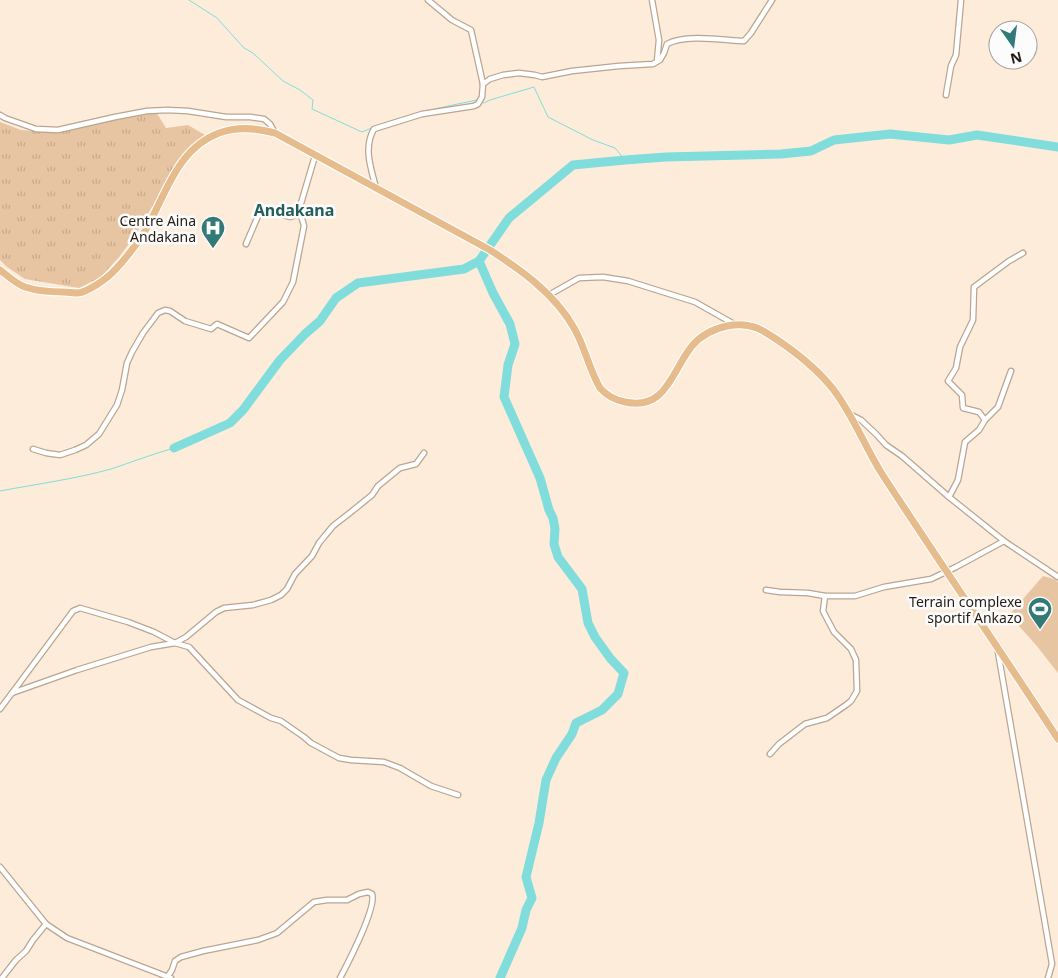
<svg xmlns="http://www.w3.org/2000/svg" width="1058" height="978" viewBox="0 0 1058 978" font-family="'Noto Sans',sans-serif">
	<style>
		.grass { fill: url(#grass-tufts) }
		.green { fill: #e8c5a2 }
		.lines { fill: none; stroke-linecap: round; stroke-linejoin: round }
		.stream { stroke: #80dddb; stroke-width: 1 }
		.river { stroke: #80dddb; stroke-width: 9 }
		.street-casing { stroke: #baa590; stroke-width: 7 }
		.primary-casing { stroke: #fff; stroke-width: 9 }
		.street { stroke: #fff; stroke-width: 4.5 }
		.primary { stroke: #e6bc8d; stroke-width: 7 }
		.labels { text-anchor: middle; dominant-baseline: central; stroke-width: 5; stroke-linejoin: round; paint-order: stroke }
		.poi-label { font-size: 14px; fill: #241c14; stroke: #fcfcfc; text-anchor: end }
		.quarter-label { font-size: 16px; font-weight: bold; fill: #235e5d; stroke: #fcfcfc }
	</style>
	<defs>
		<pattern id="grass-tufts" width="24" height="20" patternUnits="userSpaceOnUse" patternTransform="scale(1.25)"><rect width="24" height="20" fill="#e8c5a2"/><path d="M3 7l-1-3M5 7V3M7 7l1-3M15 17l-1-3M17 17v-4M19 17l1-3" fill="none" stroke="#c7a98b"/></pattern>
	</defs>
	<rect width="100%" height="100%" fill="#feecda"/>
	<!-- grass -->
	<polygon class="grass" points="156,112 166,128 188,125 205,135 191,148 168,179 138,231 120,256 101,277 79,288 25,279 7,267 0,260 0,122 21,130 44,132 76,129 112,120"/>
	<!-- green -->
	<polygon class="green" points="1043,576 1054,579 1058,582 1058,673 1036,645 1009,615"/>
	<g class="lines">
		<!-- stream -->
		<g class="stream">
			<path d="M189,0L217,18L244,48L253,53L283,81L300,90L313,100L312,109L362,132C399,116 438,108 477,100"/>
			<polyline points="481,102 484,103 490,100 534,87 548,117 593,140 615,148 625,160"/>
			<path d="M0,491C37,484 75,479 111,469C132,462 153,454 174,448"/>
		</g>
		<!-- river -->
		<g class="river">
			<polyline points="479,261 493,293 510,324 515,344 508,365 504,397 540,478 549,510 553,518 555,529 554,544 558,557 582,589 588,623 595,637 610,658 624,673 618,694 602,710 576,723 572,734 556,758 546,780 539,823 526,877 532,898 526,910 522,928 500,978"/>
			<polyline points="174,448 230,423 243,410 280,360 305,334 320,321 336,298 358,283 464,269 479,261 509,218 573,165 625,160 666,157 781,154 811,151 834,140 890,134 949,140 977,135 1058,147"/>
		</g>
		<defs>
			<g id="street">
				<polyline points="652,0 659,40 657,61"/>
				<path d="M483,84L490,79L503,75L519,73L535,75L542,77L572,71L619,66L653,64L660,60L664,53L667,44C686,34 722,40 744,41L751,33L772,0"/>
				<polyline points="946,95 951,66 956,55 961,0"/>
				<polyline points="0,115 5,118 36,129 58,130 115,117 147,111 167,110 188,111 226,117 250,117 264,119 270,124 275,133"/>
				<path d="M376,188C371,168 363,148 374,129L422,114L474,106L478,104L482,97L483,84L471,30L452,20L428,0"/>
				<polyline points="246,244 261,209 290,217 300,214"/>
				<polyline points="549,295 579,278 603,277 628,281 695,302 734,324"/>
				<polyline points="851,415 861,420 876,434 886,445 902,456 949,497 1004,541 1058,577"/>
				<polyline points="985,420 979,412 963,408 962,395 948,381 956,368 960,347 973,320 974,287 1009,261 1023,253"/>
				<path d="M33,449L46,453L60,455L75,450L86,445L99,434L117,405L122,390L127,363L132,352L143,333L158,313L165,310L170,311L185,321L211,329L217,324L249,338L283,302L293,282L304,226C303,220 300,215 299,210L315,156"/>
				<polyline points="949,497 958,480 965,442 979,430 985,420 998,407 1011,371"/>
				<polyline points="766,590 780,592 808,593 825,596 855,596 884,587 931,579 956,567 1004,541"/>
				<polyline points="998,652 1052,964 1048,978"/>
				<polyline points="12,693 73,611 80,608 128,622 154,632 175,643 189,647 238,700 271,718 281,721 304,737 311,743 339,758 351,760 384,762 400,768 431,786 458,795"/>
				<polyline points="0,709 12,693 77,670 151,647 175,643 186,637 216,612 224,608 253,605 271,600 281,595 287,589 295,574 312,556 319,543 333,526 351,512 372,495 378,486 400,468 416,464 424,453"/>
				<polyline points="770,754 779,744 805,724 827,718 846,705 851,701 857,691 856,660 851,649 834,632 823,611 825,596"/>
				<polyline points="0,867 46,924 67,938 171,978"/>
				<path d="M168,976L172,970L175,961L181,957L203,951L258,940L277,933L314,902L327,900H347L359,894L368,892L372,894C377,907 348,963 340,978"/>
				<polyline points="2,978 16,960 26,951 33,940 46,924"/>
			</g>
			<path id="primary" d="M0,270C8,276 16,284 25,287C37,291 51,292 63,292C68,292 73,293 78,293C88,292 106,279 113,272C124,261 133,249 142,236C165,200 174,150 219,133C238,126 256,128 275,133L490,250C521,270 555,294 574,328C585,347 589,369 600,388C607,396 615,400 625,402C667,411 672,370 692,346C701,335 713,329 727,326C737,324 747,324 757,328C764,331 770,335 776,339C797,353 817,369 833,389C853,415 865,447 882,474C940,563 1000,650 1058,739"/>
		</defs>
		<!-- street casing -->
		<use href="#street" class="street-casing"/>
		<!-- primary casing -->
		<use href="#primary" class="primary-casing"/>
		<!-- street -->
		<use href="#street" class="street"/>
		<!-- primary -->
		<use href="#primary" class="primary"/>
	</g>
	<!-- icons -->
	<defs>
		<symbol id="hospital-pin" viewBox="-11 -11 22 30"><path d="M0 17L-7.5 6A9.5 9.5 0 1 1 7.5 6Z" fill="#317a78" stroke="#fcfcfc"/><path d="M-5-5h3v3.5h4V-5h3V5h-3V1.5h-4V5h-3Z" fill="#fff"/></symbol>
		<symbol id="stadium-pin" viewBox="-11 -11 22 30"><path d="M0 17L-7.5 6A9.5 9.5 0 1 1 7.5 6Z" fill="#317a78" stroke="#fcfcfc"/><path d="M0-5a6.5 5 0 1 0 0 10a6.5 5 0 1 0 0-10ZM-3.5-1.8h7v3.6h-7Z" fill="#fff"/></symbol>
	</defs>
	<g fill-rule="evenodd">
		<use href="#hospital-pin" x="199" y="214" width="28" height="38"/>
		<use href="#stadium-pin" x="1026" y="595" width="28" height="38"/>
	</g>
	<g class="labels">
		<!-- poi labels -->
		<g class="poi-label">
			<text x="196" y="220">Centre Aina<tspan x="196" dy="16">Andakana</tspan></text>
			<text x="1022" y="601">Terrain complexe<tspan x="1022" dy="16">sportif Ankazo</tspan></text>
		</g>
		<!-- quarter labels -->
		<g class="quarter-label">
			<text x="294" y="210">Andakana</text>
		</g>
	</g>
	<!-- north arrow -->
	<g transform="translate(1013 45) rotate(166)"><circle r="24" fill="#fcfcfc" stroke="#a6a29f"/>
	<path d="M0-4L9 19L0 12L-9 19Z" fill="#317a78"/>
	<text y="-8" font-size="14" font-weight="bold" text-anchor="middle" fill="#241c14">N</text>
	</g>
</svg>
